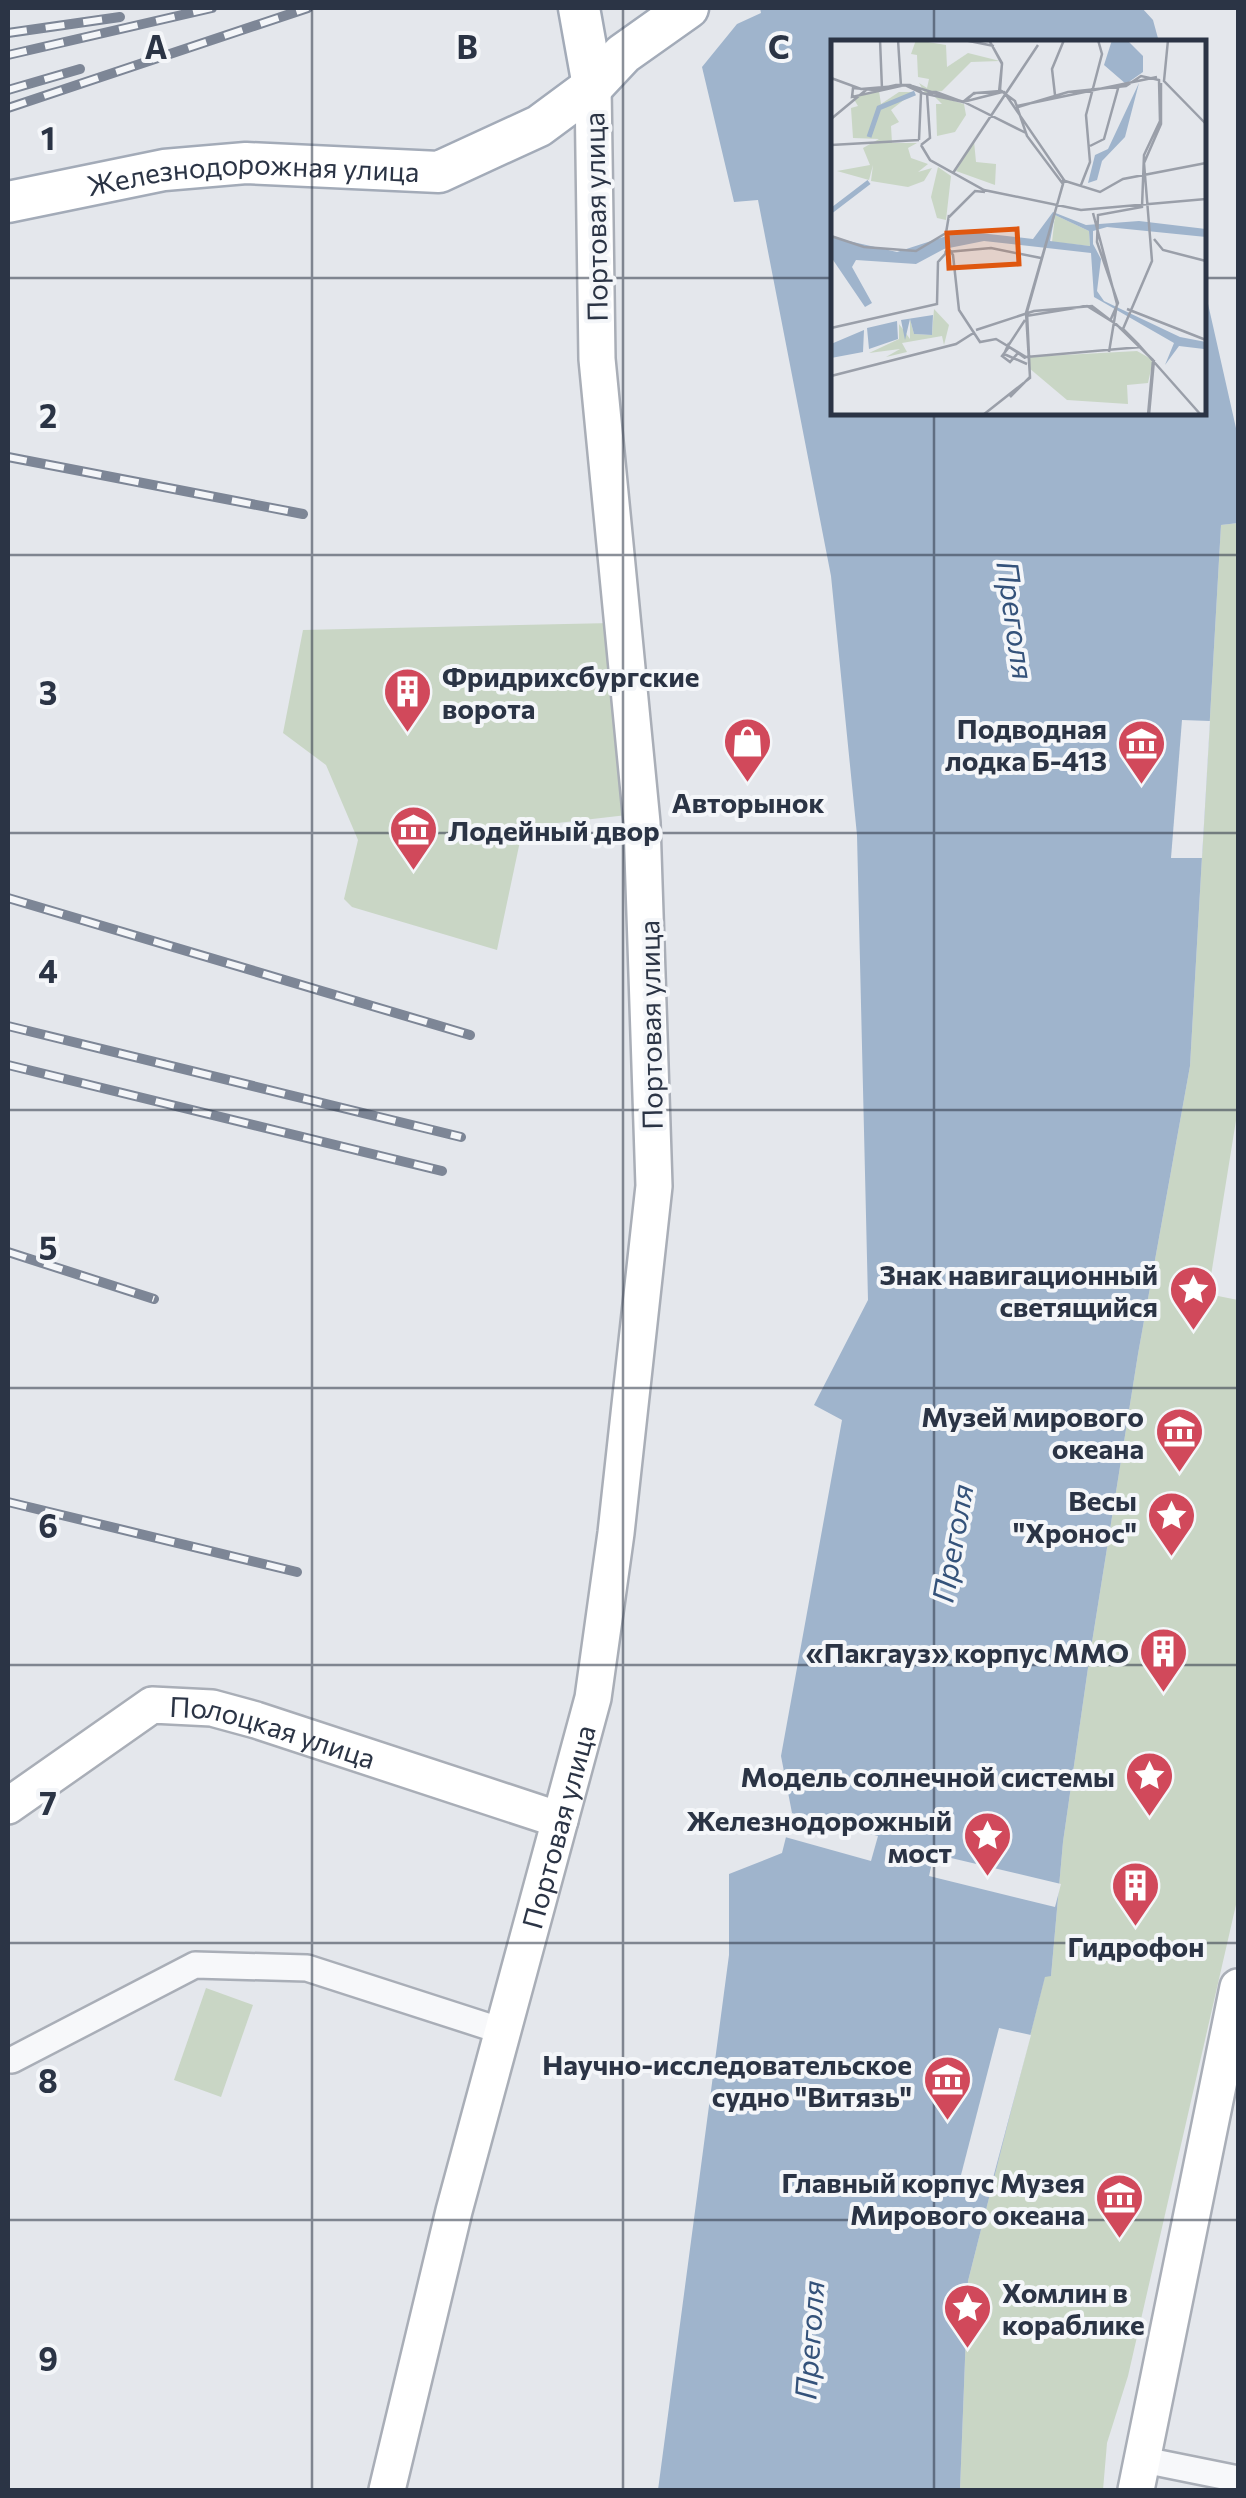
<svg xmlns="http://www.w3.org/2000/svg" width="1246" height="2498" viewBox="0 0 1246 2498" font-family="Commissioner,sans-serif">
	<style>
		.green { fill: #c9d6c5 }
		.water { fill: #9fb4cc }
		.pier { fill: #e4e7ec }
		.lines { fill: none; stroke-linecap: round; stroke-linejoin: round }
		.street-casing { stroke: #a9aeb7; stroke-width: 30 }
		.secondary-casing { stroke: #a9aeb7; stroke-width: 40 }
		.primary-casing { stroke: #a3abb8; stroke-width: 45 }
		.street { stroke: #f7f8fa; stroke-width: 25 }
		.secondary { stroke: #fff; stroke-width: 35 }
		.primary { stroke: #fff; stroke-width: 40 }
		.rail-casing { stroke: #7d8696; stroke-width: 10 }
		.rail { stroke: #f4f6f9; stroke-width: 6; stroke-dasharray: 19; stroke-linecap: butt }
		.grid { fill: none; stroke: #2b3445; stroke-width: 2.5; stroke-opacity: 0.55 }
		.labels { text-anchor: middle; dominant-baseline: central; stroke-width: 8; stroke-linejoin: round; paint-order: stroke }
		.street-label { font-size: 28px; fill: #2b3445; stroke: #f4f6f9 }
		.poi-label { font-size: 28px; font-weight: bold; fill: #2b3445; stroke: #f4f6f9; text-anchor: end }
		.water-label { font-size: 30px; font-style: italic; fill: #34527a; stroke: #f4f6f9 }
		.inset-river { fill: none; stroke: #9fb4cc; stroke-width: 5 }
		.inset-road { fill: none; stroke: #9a9fa9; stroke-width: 2.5 }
		.view { fill: #df570f; fill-opacity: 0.15; stroke: #df570f; stroke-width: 5 }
		.inset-edge { fill: none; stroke: #2b3445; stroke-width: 5 }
		.grid-label { font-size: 32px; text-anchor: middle; font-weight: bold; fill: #2b3445; stroke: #f4f6f9; stroke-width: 8; stroke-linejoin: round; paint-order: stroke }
	</style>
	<rect width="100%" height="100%" fill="#e4e7ec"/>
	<!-- green -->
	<g class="green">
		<polygon points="1238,523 1238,1108 1208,1294 1238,1300 1238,1896 1128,2376 1107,2443 1103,2490 960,2490 968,2281 1045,1976 1051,1976 1063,1842 1089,1661 1138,1354 1190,1066 1221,525"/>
		<polygon points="612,623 627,815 523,827 497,950 352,907 344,899 358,840 326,765 283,733 303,630"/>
		<polygon points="206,1988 253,2005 221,2097 174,2080"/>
	</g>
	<!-- water -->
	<polygon class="water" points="760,8 1142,8 1153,20 1159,42 834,42 834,412 1204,412 1204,286 1238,437 1238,523 1221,525 1190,1066 1138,1354 1089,1661 1063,1842 1051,1976 1045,1977 968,2281 960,2490 658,2490 729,1955 729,1874 782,1853 792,1813 781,1756 842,1420 814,1405 868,1300 857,835 831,576 758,200 734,202 702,67 737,24 761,13"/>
	<!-- pier -->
	<g class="pier">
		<polygon points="1182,720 1210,721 1202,858 1171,858"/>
		<polygon points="792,1813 878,1836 871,1861 785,1837"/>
		<polygon points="934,1854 1061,1884 1055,1907 929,1876"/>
		<polygon points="999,2028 1031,2035 992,2182 961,2175"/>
	</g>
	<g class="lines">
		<defs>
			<g id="street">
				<polyline points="12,2060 195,1965 307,1968 502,2031"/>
				<polyline points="1139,2459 1238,2479"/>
			</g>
			<g id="secondary">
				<path id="s1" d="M8,1806L152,1705L212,1708L256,1720L560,1820"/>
				<path id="s2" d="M387,2490L454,2211L593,1698L616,1533L654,1186L642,823L597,359L593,86"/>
				<polyline points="1136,2490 1238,1987"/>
			</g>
			<g id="primary">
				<polyline points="579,8 593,86"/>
				<path id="s3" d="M8,202L164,170L246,163L439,172L539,126L593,86L623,54L688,8"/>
			</g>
		</defs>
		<!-- street casing -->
		<use href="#street" class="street-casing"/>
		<!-- secondary casing -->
		<use href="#secondary" class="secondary-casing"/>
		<!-- primary casing -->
		<use href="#primary" class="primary-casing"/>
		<!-- street -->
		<use href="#street" class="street"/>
		<!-- secondary -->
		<use href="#secondary" class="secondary"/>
		<!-- primary -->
		<use href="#primary" class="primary"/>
		<defs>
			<g id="rail">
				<polyline points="8,33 120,17"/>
				<polyline points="8,55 212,8"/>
				<polyline points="8,90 80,69"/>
				<polyline points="8,108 308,8"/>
				<polyline points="8,457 303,514"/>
				<polyline points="8,898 470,1035"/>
				<polyline points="8,1026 461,1137"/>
				<polyline points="8,1065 442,1171"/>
				<polyline points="8,1252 154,1299"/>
				<polyline points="8,1502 297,1572"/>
			</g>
		</defs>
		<!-- rail casing -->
		<use href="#rail" class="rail-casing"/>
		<!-- rail -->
		<use href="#rail" class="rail"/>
	</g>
	<!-- grid -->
	<path class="grid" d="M312,8V2490M623,8V2490M934,8V42M8,278H834M1204,278H1238M934,412V2490M8,555H1238M8,833H1238M8,1110H1238M8,1388H1238M8,1665H1238M8,1943H1238M8,2220H1238"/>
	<!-- icons -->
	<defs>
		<symbol id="building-pin" viewBox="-11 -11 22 30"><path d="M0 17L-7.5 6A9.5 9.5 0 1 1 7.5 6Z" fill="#d1495b" stroke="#f4f6f9"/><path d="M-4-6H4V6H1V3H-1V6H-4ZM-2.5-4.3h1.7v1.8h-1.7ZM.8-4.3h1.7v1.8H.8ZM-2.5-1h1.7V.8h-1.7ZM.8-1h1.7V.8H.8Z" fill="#fff"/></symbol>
		<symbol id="shop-pin" viewBox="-11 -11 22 30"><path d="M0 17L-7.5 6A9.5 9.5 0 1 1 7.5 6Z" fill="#d1495b" stroke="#f4f6f9"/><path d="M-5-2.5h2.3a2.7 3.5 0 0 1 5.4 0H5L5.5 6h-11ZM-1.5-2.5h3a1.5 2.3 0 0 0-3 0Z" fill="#fff"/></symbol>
		<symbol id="museum-pin" viewBox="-11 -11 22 30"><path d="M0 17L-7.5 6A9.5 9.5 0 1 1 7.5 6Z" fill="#d1495b" stroke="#f4f6f9"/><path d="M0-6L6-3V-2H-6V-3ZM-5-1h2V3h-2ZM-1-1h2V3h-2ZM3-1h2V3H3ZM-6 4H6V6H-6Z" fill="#fff"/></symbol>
		<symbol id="sight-pin" viewBox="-11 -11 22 30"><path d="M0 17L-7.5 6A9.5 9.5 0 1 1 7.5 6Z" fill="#d1495b" stroke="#f4f6f9"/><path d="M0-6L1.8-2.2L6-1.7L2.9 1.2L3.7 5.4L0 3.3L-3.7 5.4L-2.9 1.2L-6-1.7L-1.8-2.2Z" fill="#fff"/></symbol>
	</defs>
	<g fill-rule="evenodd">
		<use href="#building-pin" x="380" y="664" width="55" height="75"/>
		<use href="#shop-pin" x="720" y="714" width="55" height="75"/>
		<use href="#museum-pin" x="1114" y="716" width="55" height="75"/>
		<use href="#museum-pin" x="386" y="802" width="55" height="75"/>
		<use href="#sight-pin" x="1166" y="1262" width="55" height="75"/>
		<use href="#museum-pin" x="1152" y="1404" width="55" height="75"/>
		<use href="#sight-pin" x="1144" y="1488" width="55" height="75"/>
		<use href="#building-pin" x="1136" y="1624" width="55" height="75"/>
		<use href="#sight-pin" x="1122" y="1748" width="55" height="75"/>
		<use href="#sight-pin" x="960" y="1808" width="55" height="75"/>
		<use href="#building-pin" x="1108" y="1858" width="55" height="75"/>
		<use href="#museum-pin" x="920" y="2052" width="55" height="75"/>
		<use href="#museum-pin" x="1092" y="2170" width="55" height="75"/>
		<use href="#sight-pin" x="940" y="2280" width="55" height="75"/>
	</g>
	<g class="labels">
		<!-- street labels -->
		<g class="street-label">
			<text stroke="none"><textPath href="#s3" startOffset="248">Железнодорожная улица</textPath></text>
			<text transform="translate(595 217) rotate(-91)">Портовая улица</text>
			<text transform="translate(650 1025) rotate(-91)">Портовая улица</text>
			<text stroke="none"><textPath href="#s1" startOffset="300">Полоцкая улица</textPath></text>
			<text stroke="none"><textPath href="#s2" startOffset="685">Портовая улица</textPath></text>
		</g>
		<!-- poi labels -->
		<g class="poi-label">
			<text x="442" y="676" text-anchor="start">Фридрихсбургские<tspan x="442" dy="32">ворота</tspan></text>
			<text x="1107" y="728">Подводная<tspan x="1107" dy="32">лодка Б-413</tspan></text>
			<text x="748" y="802" text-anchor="middle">Авторынок</text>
			<text x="448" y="830" text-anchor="start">Лодейный двор</text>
			<text x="1158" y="1274">Знак навигационный<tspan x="1158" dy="32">светящийся</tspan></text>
			<text x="1144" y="1416">Музей мирового<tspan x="1144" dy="32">океана</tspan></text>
			<text x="1137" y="1500">Весы<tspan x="1137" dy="32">"Хронос"</tspan></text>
			<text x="1129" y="1652">«Пакгауз» корпус ММО</text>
			<text x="1115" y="1776">Модель солнечной системы</text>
			<text x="952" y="1820">Железнодорожный<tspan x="952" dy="32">мост</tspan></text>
			<text x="1136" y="1946" text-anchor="middle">Гидрофон</text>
			<text x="912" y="2064">Научно-исследовательское<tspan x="912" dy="32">судно "Витязь"</tspan></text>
			<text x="1085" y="2182">Главный корпус Музея<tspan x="1085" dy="32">Мирового океана</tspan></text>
			<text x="1002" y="2292" text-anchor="start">Хомлин в<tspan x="1002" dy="32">кораблике</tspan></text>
		</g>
		<!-- water labels -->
		<g class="water-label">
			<text transform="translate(1017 620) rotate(82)">Преголя</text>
			<text transform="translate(951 1543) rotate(-80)">Преголя</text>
			<text transform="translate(808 2340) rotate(-86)">Преголя</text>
		</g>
	</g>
	<!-- overview -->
	<g transform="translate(831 40)">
		<rect width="375" height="375" fill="#e4e7ec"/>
		<path d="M85,0L115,5L116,27L137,13L169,21L140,22L111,51L94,53L88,43L96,48L98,39L87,37L86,15L80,14ZM21,49L23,56L48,51L50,64L68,52H83L60,70L68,82L60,86L61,103H86L77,108L80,118L97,124L87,132L101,128L93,141L77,147L40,141L42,125L38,140L6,131L39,125L32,108L48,99L22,98L20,68L27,66L21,56ZM102,55L133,64L135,75L124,92L106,96L105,64H111ZM143,101L145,122L165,124L164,145L125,131ZM107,127L120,136L115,180L106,178L100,157ZM224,175L258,191L259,206L221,202ZM103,269L118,285L113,305L111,296L71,303L76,312L55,317L69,309L38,313L68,299V284L79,299V279L83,294L101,295ZM306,311L322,320L317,343L296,345L297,364L236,360L198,328L197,317Z" fill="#c9d6c5"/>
		<path d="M281,0H296L312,16V32L295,44L273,25ZM308,43L294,97L271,121L266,140L257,143L264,115L277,109ZM222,172L255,185L308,181L375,189V197L276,187L262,191V204L270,219L266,251L273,261L349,297L375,302L374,315L373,309L348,306L334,325L343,303L263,257L260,213L153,201L113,209L85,224L25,220L21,227L41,263L34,267L0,217V197L66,212L131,191L202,199ZM224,175L258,191L259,206L219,201ZM102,275L101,295L83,294L79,279L74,300L70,280ZM66,281L67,299L38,309L36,288ZM33,290L32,312L0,318V304Z" fill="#9fb4cc" fill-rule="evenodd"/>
		<path class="inset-river" d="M38,97L48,68L84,53M0,171L38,142"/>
		<path class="inset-road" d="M49,0L51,49M67,0L70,46M133,0L163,6M158,0L171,24L168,52M158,0L171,23L169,50L184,61L196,96L232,144L195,273L199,337L179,357M190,0H250M337,0L333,41L375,84M0,38L30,49L78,45L133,62L143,53L173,52L233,140L196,272L199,338L152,375M77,45H79L87,49L91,53L95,54L102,52H105L132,62L138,57L142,54L145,53L169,51L171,52L132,62L91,53L74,45L21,57L22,48L43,50L65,45ZM224,55L221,29L233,0M133,62L195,93M186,66L326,37M187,67L237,52L295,46L310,36L328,40L329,81L313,115L311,167L267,175L266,202L287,263L279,281M0,79L35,50M88,100L90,53M0,105L88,100M90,105L99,120L153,150L250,170L375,159M90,105L99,98L96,53M259,106L273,99L288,45M122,133L207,5M231,140L269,152L292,139L375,123M250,145L259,122L255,75L271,14L267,0M262,173L286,264L278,312M117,178L144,151L154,152M0,196L33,207L85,211L115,193L118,175M323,199L332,210L375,221M114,213L117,208L122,215L128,270L149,302L165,299L195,317L310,307M296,269L375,300M195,276L256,266L285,284L322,320L317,375M0,288L106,264L107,222L116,212L160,208L210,218M145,290L203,271L261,266L296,293M178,303L173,314L196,324M308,305L292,289L321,221L313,123L330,84V43M308,305L370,375M177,306L194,280M194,318L187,313L179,322L171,316L178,307L195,318M0,336L125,304L144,292M318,375L323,320"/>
		<path class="view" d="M186,189L188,224L118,228L116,193Z"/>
		<rect width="375" height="375" class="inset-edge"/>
	</g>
	<g class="grid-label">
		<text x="156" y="59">A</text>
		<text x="467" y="59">B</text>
		<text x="779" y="59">C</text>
		<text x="48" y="150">1</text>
		<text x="48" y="428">2</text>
		<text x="48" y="705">3</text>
		<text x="48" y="983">4</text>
		<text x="48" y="1260">5</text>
		<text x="48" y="1538">6</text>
		<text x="48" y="1815">7</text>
		<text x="48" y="2093">8</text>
		<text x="48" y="2371">9</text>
	</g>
	<!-- border -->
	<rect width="1246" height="2498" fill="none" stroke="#2b3445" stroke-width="20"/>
</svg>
